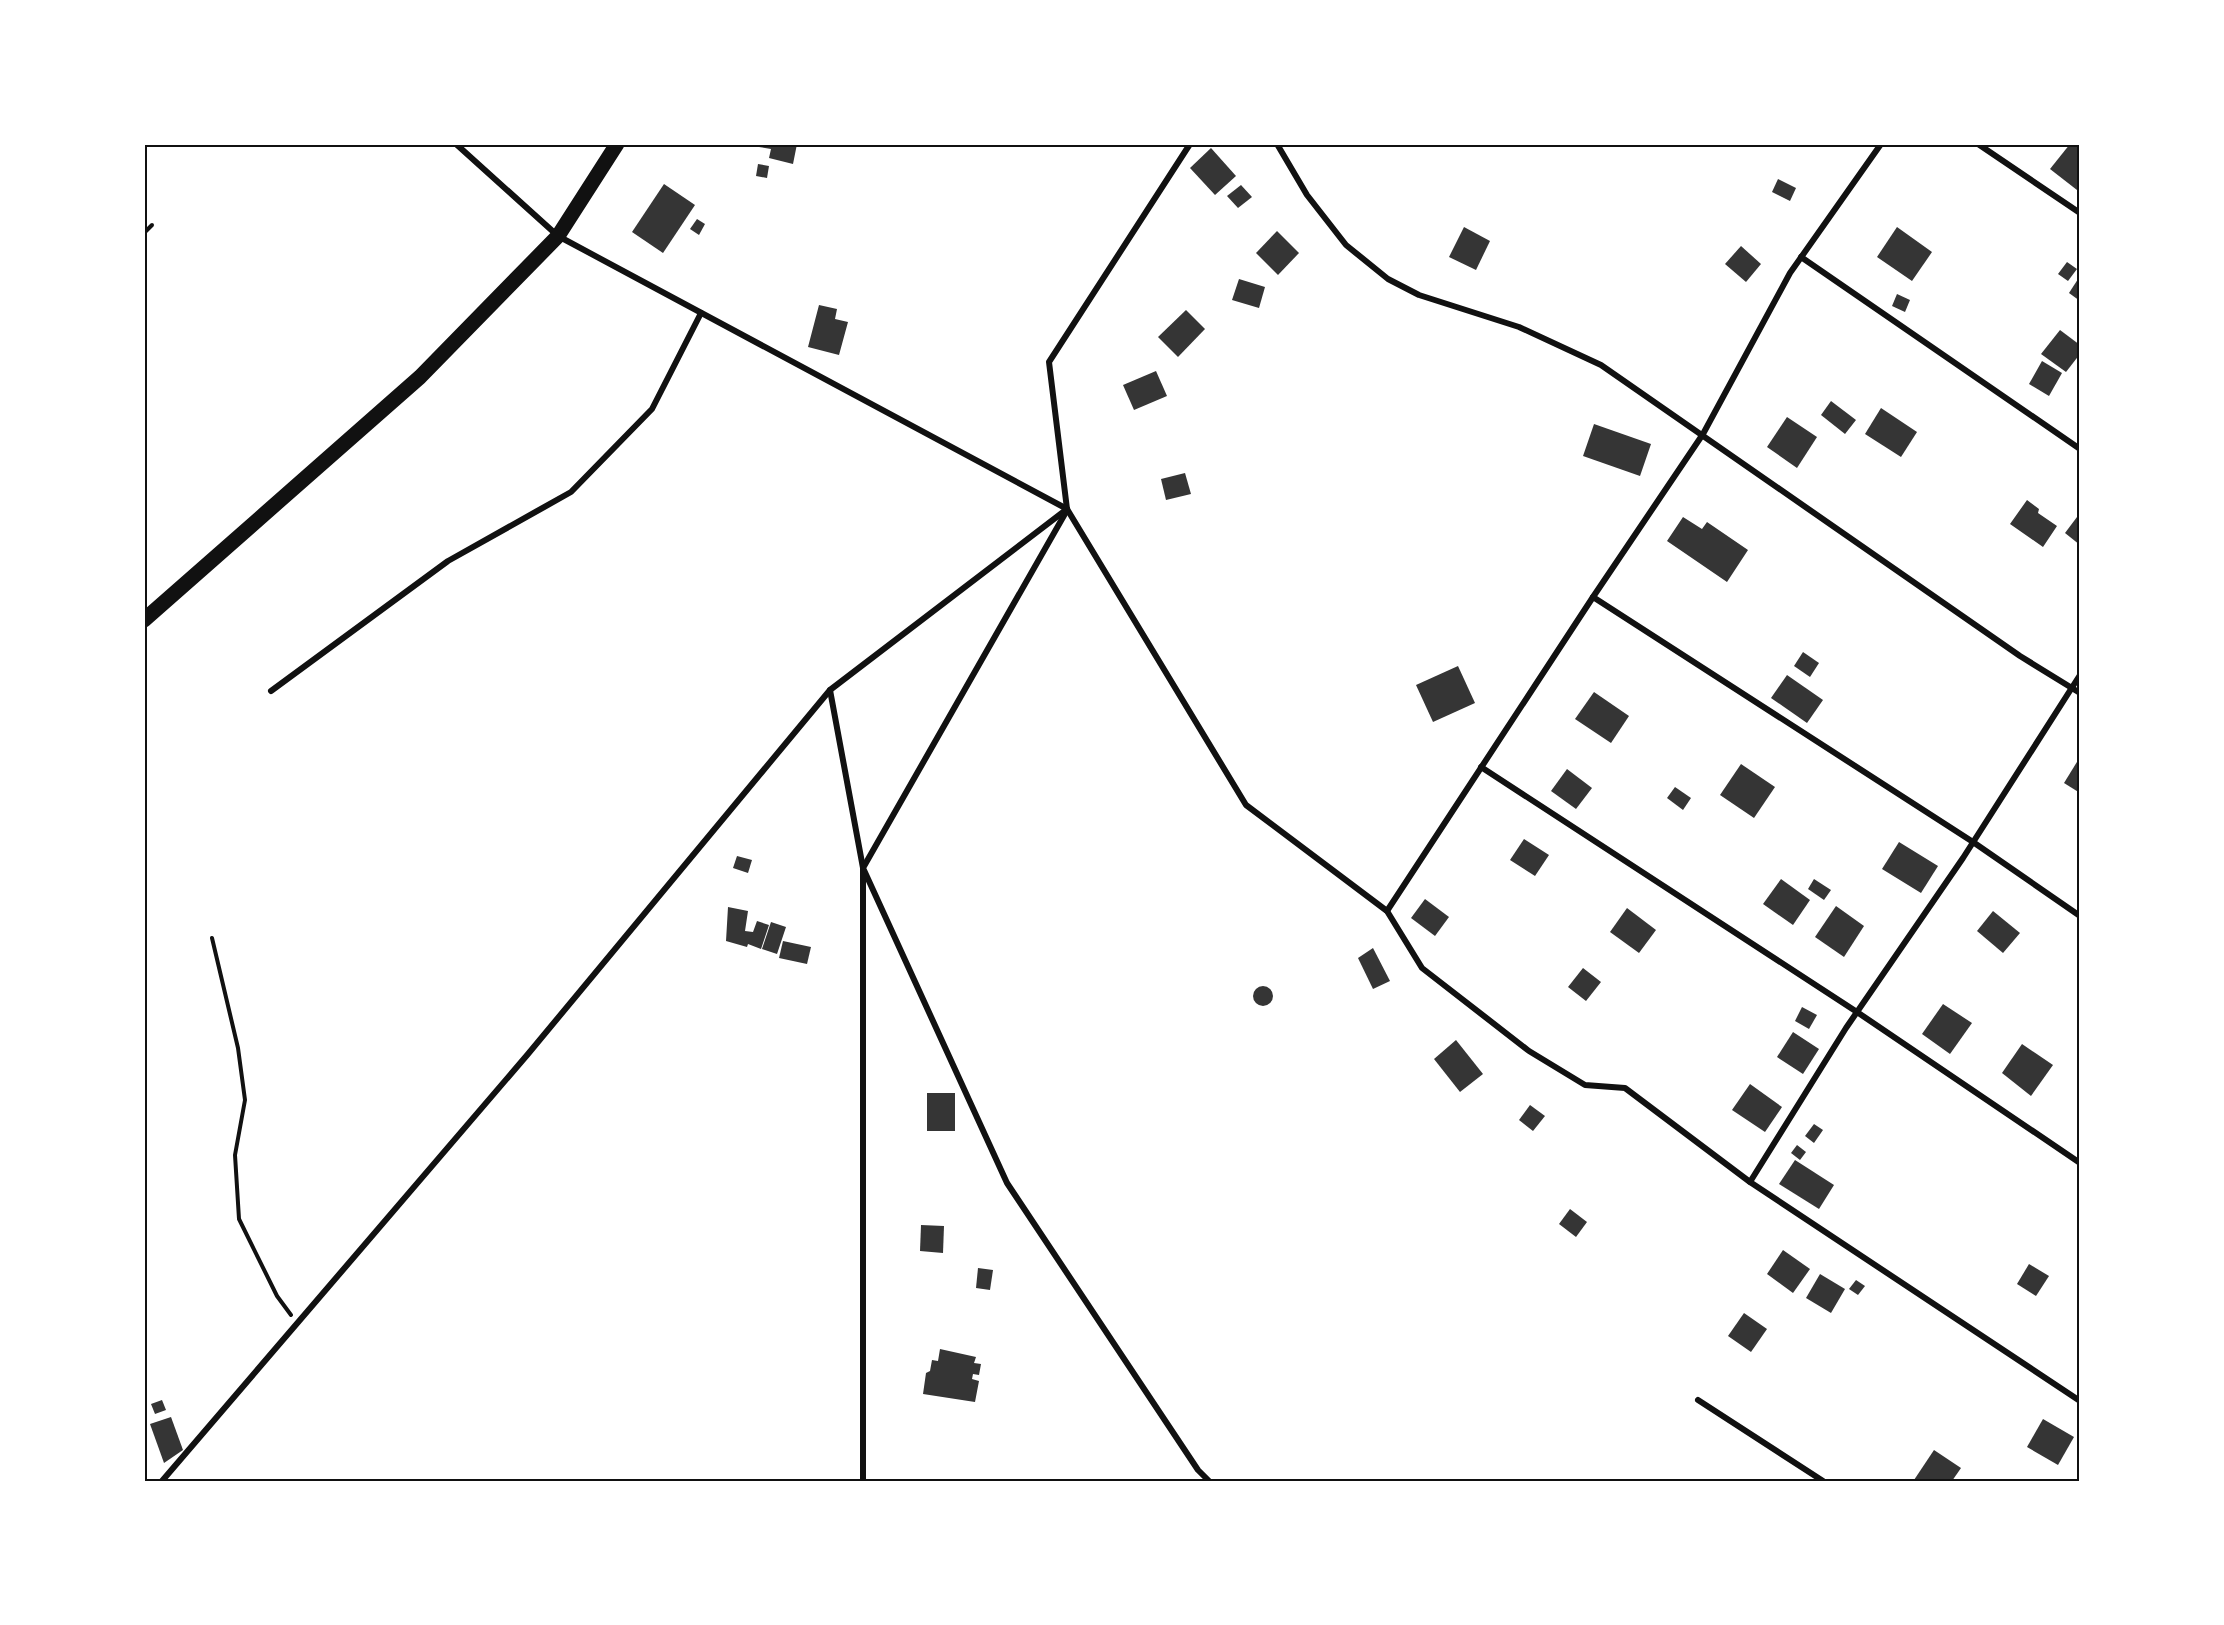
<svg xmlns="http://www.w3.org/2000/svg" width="2224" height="1625" viewBox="0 0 2224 1625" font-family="'Asap Condensed',sans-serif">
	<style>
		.building { fill: #353535 }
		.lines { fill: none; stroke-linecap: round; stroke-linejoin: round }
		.path { stroke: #111; stroke-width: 4 }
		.minor { stroke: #111; stroke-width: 6 }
		.trunk { stroke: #111; stroke-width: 15 }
		.neatline { fill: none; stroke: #111; stroke-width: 2 }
	</style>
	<rect width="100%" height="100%" fill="#fff"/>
	<!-- building -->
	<g class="building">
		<polygon points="760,144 797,144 793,164 769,158 771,149 759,147"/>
		<polygon points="2070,144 2077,144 2080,147 2080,186 2077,190 2050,169"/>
		<polygon points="1211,148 1236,176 1215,195 1190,168"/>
		<polygon points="758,164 769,166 767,178 756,176"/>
		<polygon points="1778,179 1796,188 1790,201 1772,192"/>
		<polygon points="664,184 695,205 663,253 632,232"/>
		<polygon points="1241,185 1252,197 1238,208 1227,196"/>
		<polygon points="697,219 705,224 699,235 690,229"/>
		<polygon points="1464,227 1490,241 1476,270 1449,257"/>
		<polygon points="1897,227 1932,252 1912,281 1877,257"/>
		<polygon points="1277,231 1299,253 1278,275 1256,253"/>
		<polygon points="1741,246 1761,264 1746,282 1725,264"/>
		<polygon points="2067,262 2077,269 2068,281 2058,274"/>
		<polygon points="2080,276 2080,301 2069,293"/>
		<polygon points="1239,279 1265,287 1259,308 1232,300"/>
		<polygon points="1897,294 1910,300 1905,312 1892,306"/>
		<polygon points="819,305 837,309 835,319 848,322 839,355 808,347"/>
		<polygon points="1186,310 1205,329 1178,357 1158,337"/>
		<polygon points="2060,330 2080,345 2080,354 2066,372 2041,354"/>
		<polygon points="2042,361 2062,373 2049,396 2029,384"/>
		<polygon points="1156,371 1167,396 1134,410 1123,385"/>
		<polygon points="1831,401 1856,420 1845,434 1821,415"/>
		<polygon points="1881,408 1917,432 1901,457 1865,434"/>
		<polygon points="1787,417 1817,437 1797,468 1767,447"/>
		<polygon points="1594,424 1651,444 1640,476 1583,456"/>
		<polygon points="1185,473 1191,494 1166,500 1161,479"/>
		<polygon points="2027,500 2039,509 2038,513 2057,526 2043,547 2010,524"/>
		<polygon points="2080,513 2080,545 2065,533"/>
		<polygon points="1683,517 1702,529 1707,522 1748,550 1727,582 1667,541"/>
		<polygon points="1803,652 1819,663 1810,677 1794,666"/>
		<polygon points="1458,666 1475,703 1433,722 1416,685"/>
		<polygon points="1787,675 1823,700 1807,723 1771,698"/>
		<polygon points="1594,692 1629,716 1611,743 1575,719"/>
		<polygon points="2080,757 2080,793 2064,783"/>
		<polygon points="1741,764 1775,787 1754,818 1720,795"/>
		<polygon points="1567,769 1592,788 1576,809 1551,791"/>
		<polygon points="1675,787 1691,798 1683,810 1667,798"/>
		<polygon points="1524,839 1549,855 1535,876 1510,860"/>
		<polygon points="1899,842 1938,866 1921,893 1882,869"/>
		<polygon points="737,856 752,860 748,873 733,868"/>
		<polygon points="1781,879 1810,900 1793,925 1763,904"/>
		<polygon points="1814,879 1831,890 1824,900 1808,889"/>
		<polygon points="1425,899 1449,917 1435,936 1411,918"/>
		<polygon points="1836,906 1864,926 1844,957 1815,937"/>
		<polygon points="728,907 748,911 745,931 753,932 757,921 769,925 761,949 748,944 747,947 726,941"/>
		<polygon points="1627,908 1656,930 1639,953 1610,932"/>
		<polygon points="1993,911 2020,933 2003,953 1977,931"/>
		<polygon points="771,922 786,927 777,954 762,949"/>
		<polygon points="783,941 811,947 807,964 779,958"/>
		<polygon points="1373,948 1390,981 1373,989 1358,958"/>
		<polygon points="1583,968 1601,982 1586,1001 1568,987"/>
		<circle cx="1263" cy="996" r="10"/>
		<polygon points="1943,1004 1972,1023 1950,1054 1922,1034"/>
		<polygon points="1802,1007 1817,1015 1809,1029 1795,1021"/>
		<polygon points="1793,1032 1819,1049 1803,1074 1777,1057"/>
		<polygon points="1456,1040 1483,1074 1460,1092 1434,1059"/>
		<polygon points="2022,1044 2053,1065 2031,1096 2002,1073"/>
		<polygon points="1750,1084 1782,1107 1765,1132 1732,1110"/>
		<rect x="927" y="1093" width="28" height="38"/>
		<polygon points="1530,1105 1545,1116 1533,1131 1519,1120"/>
		<polygon points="1814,1124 1823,1130 1814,1143 1805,1136"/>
		<polygon points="1797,1145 1806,1152 1800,1160 1791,1153"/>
		<polygon points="1795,1160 1834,1185 1819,1209 1779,1184"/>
		<polygon points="1570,1209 1587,1222 1576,1237 1559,1224"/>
		<polygon points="921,1225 944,1226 943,1253 920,1251"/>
		<polygon points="1783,1250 1810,1269 1793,1293 1767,1274"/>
		<polygon points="2029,1264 2049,1276 2036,1296 2017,1284"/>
		<polygon points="978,1268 993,1270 990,1290 976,1288"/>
		<polygon points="1820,1274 1845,1289 1831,1313 1806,1298"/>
		<polygon points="1856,1280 1865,1286 1858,1295 1849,1289"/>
		<polygon points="1744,1313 1767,1329 1751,1352 1728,1336"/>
		<polygon points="940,1349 976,1357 974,1363 981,1364 979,1375 973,1374 972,1379 979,1381 975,1402 923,1394 926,1373 930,1371 932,1360 938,1361"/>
		<polygon points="162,1400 166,1410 155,1414 151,1404"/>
		<polygon points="171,1417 183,1450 164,1463 150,1424"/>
		<polygon points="2043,1419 2074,1437 2058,1465 2027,1447"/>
		<polygon points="1934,1450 1961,1468 1952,1481 1914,1480"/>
	</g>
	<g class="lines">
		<!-- path -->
		<g class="path">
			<polyline points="144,233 152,225"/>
			<polyline points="212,938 238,1048 245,1100 235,1155 239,1219 277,1296 291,1315"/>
		</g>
		<!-- minor -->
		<g class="minor">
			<polyline points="456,144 558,236 1067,509"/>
			<polyline points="1190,144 1049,362 1067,509 1246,805 1387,911 1422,968 1529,1051 1585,1085 1625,1088 1750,1182 2080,1401"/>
			<polyline points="1277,144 1307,195 1346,245 1388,279 1419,295 1519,327 1601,365 2020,656 2080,693"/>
			<polyline points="1978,144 2080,213"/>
			<polyline points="1801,257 2080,449"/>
			<polyline points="1066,512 863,868 1007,1183 1198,1470 1209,1481"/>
			<polyline points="1593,597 1973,842 2080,916"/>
			<polyline points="830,690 863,868 863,1481"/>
			<polyline points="271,691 448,561 571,492 652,409 701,313"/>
			<polyline points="1481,767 1857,1012 2080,1163"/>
			<polyline points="1387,911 1593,597 1703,434 1790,273 1881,144"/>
			<polyline points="1750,1182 1846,1028 1963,858 2080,675"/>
			<polyline points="1698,1400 1823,1481"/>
			<polyline points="162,1481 528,1054 830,690 1067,509"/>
		</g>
		<!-- trunk -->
		<polyline class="trunk" points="144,620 420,377 558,236 617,144"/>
	</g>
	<!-- border -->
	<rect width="2224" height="1625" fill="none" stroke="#ffffff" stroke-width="291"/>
	<rect x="146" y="146" width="1932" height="1334" class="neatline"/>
</svg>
